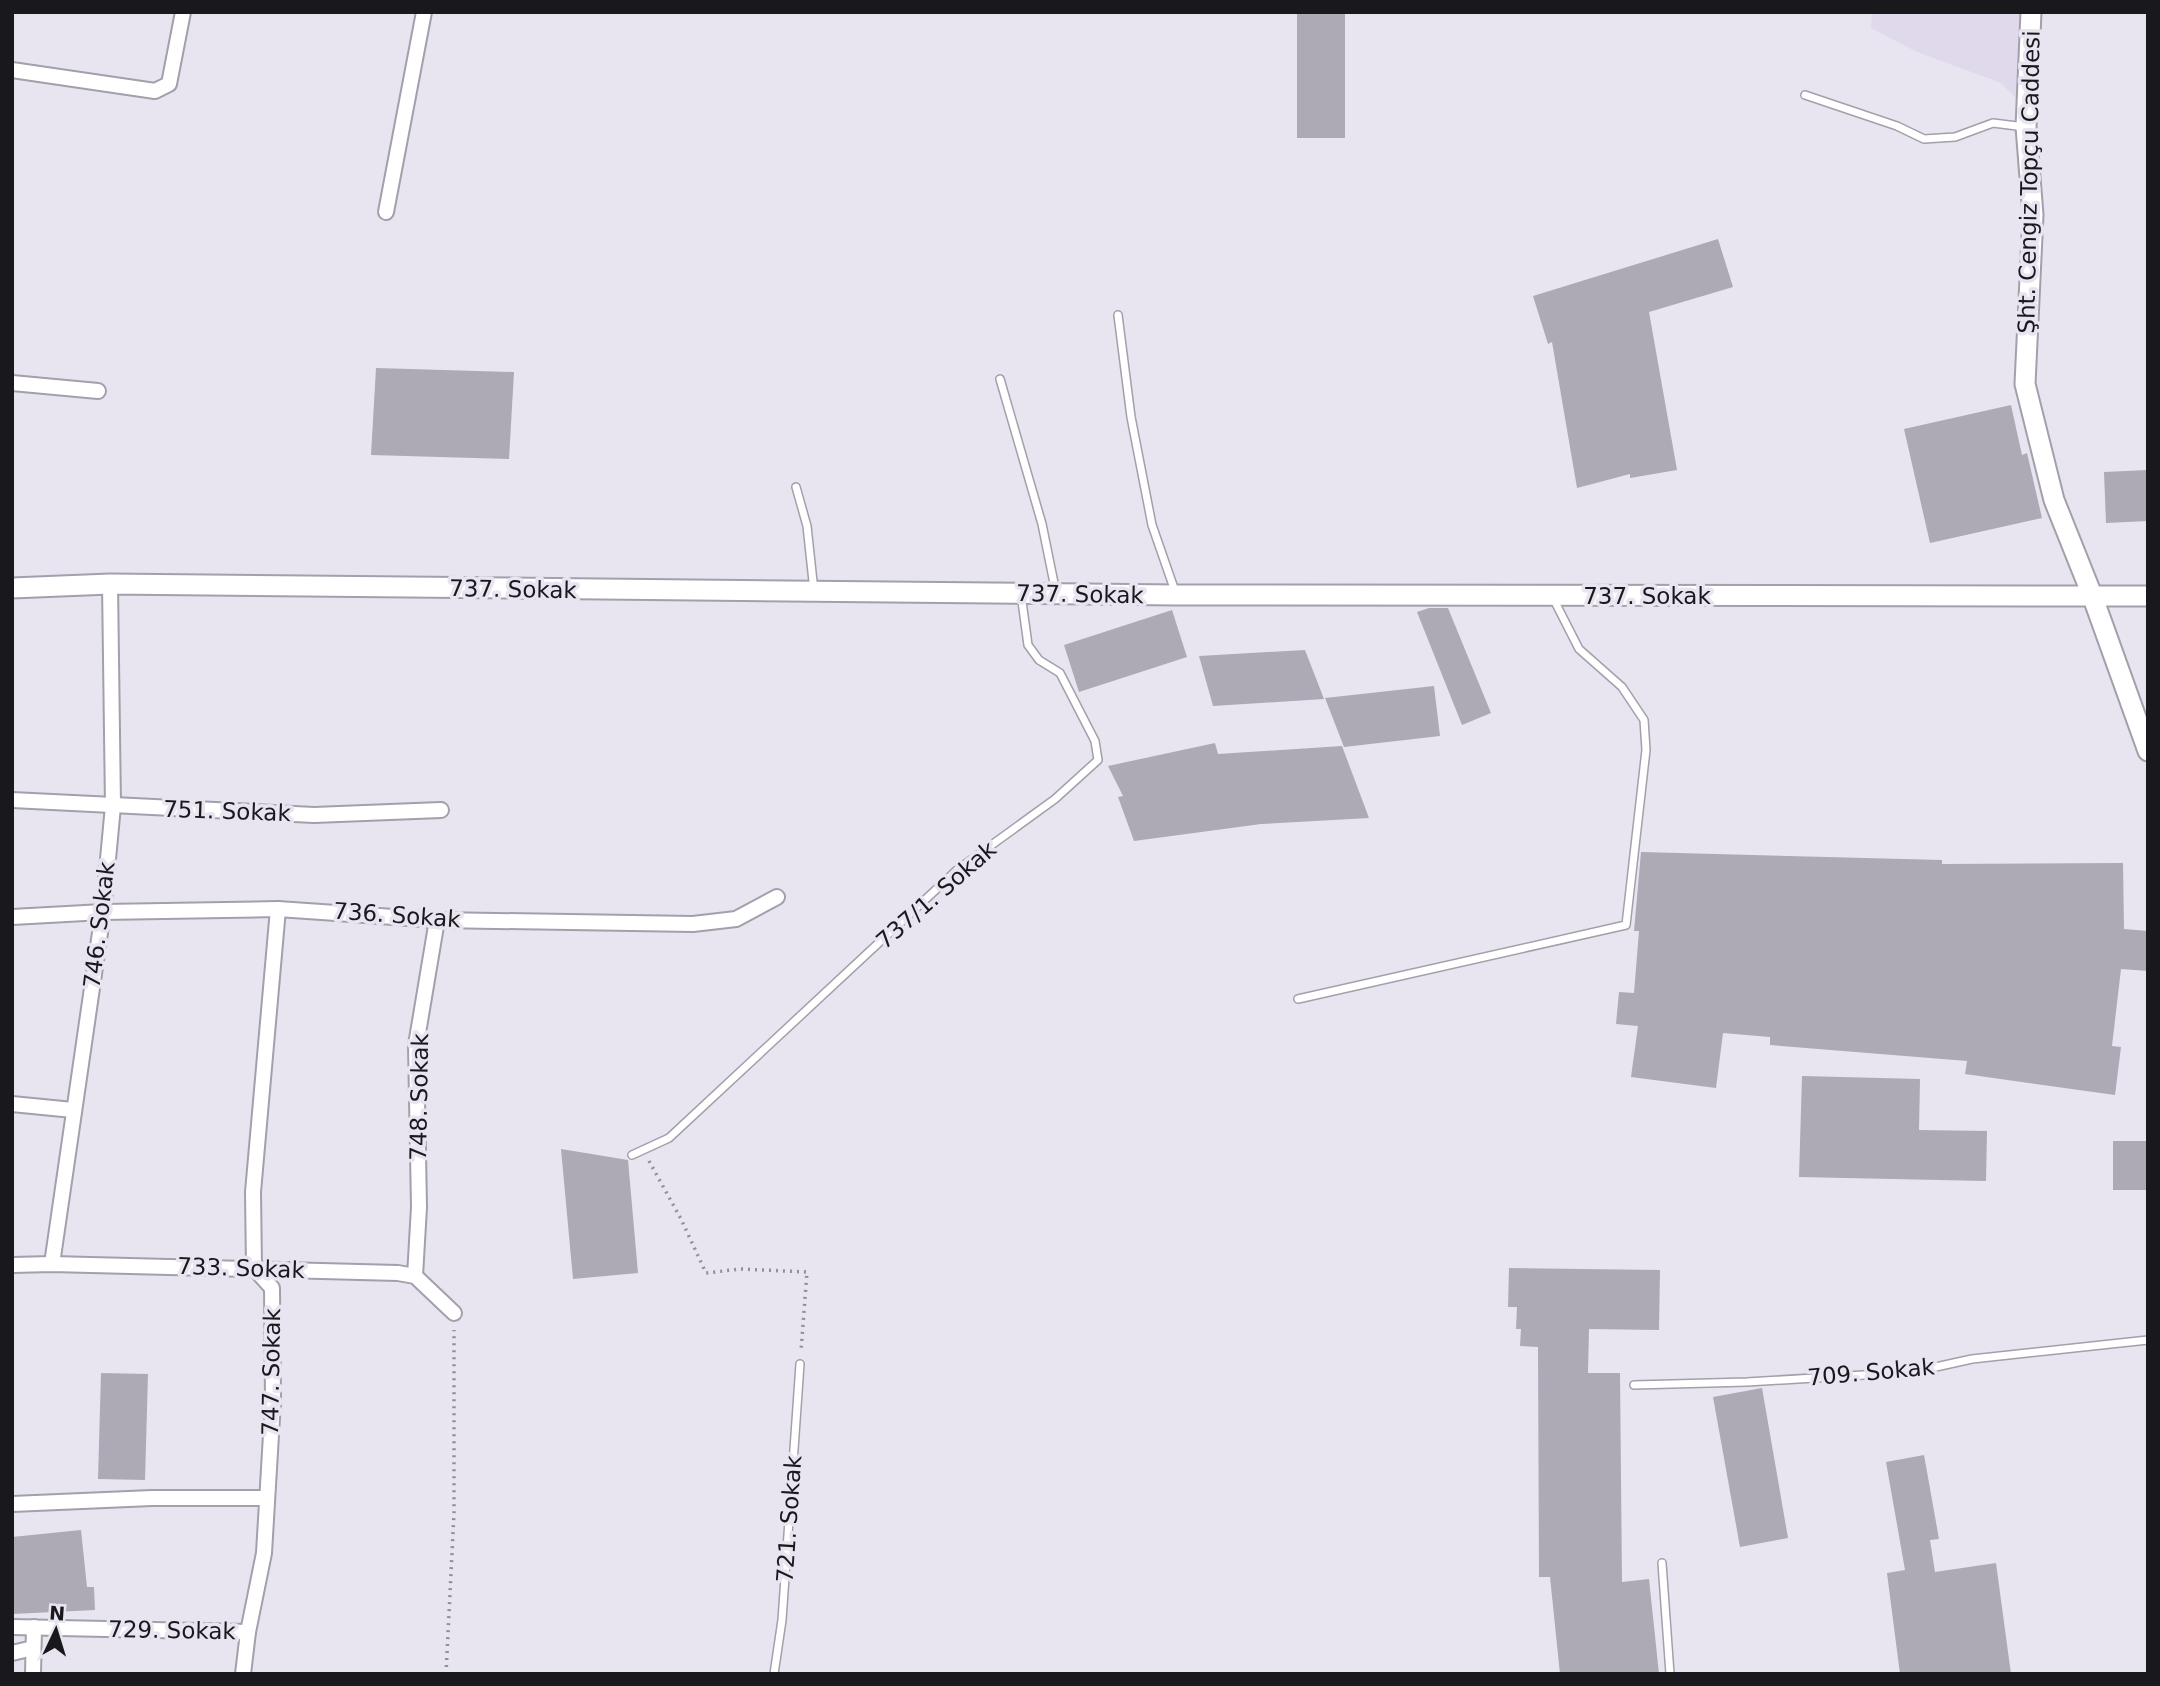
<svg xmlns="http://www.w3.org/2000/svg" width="2160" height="1686" viewBox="0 0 2160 1686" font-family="'DejaVu Sans',sans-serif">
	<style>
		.built { fill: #e0d9ec }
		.building { fill: #ada9b5 }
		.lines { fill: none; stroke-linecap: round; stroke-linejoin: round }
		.service-casing { stroke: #a39fab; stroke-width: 10 }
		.minor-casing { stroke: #a39fab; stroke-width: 18 }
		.tertiary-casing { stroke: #a39fab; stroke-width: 23 }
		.path { stroke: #928f98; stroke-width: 3.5; stroke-dasharray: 2 5; stroke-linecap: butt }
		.service { stroke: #fff; stroke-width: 7 }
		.minor { stroke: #fff; stroke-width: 14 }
		.tertiary { stroke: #fff; stroke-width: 19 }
		.labels { text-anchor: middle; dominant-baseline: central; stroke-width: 7; stroke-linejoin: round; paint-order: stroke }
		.street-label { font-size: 23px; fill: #19181c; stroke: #e8e4f0 }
	</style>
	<rect width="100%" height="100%" fill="#e8e4f0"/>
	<!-- built -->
	<polygon class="built" points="1872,12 2023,12 2019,101 2001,83 1917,52 1871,28"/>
	<!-- building -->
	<g class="building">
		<rect x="1297" y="12" width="48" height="126"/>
		<polygon points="1718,239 1733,287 1649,312 1677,470 1630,478 1630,474 1577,488 1552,342 1548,344 1533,296"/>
		<polygon points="376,368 514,372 509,459 371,455"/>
		<polygon points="2011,405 2022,455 2027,453 2042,518 1930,543 1904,429"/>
		<polygon points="2148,470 2148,521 2106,523 2104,472"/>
		<polygon points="1429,608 1448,608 1491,713 1462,725 1417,612"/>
		<polygon points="1172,610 1187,657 1079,692 1064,645"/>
		<polygon points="1305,650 1324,699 1213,706 1199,656"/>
		<polygon points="1434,686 1440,736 1344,747 1325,698"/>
		<polygon points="1215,743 1218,754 1342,746 1369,818 1261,824 1134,841 1118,797 1123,796 1108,766"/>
		<polygon points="1641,852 1942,860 1942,864 2123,863 2124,929 2148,931 2148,971 2121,969 2112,1046 2121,1047 2115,1095 1965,1074 1967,1061 1770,1045 1770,1037 1723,1033 1716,1088 1631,1077 1638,1026 1616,1024 1619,992 1634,993 1639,931 1634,931"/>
		<polygon points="1802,1076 1920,1079 1919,1130 1987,1131 1986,1181 1799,1177"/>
		<rect x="2113" y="1141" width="35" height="49"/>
		<polygon points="561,1149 628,1160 638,1273 573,1279"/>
		<polygon points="1509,1268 1660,1270 1659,1330 1589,1329 1588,1373 1620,1373 1622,1582 1649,1579 1659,1674 1560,1674 1550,1577 1539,1577 1538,1347 1520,1346 1521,1329 1516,1329 1517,1307 1508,1307"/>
		<polygon points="101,1373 148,1374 145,1480 98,1479"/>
		<polygon points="1762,1388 1788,1538 1740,1547 1713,1397"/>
		<polygon points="1924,1455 1939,1539 1930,1540 1935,1572 1996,1563 2011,1674 1900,1674 1887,1573 1905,1570 1886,1462"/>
		<polygon points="81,1530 87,1587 94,1587 95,1610 12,1614 12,1537"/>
	</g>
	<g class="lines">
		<defs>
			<g id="service">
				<polyline points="1805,95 1897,126 1924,139 1955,137 1993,123 2025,127"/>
				<polyline points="1118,315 1131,417 1152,525 1176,594"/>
				<polyline points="1000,379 1042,524 1056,593"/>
				<polyline points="796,487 807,526 814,591"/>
				<polyline points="1298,999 1626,925 1646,750 1644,720 1622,687 1579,649 1552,596"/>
				<polyline points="632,1155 669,1138 957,870 1055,799 1098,760 1095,741 1060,673 1039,660 1028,645 1021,594"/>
				<polyline points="1634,1385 1747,1382 1913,1372 1972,1359 2148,1340"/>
				<polyline points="1662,1563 1670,1674"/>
				<polyline points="774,1674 782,1620 800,1364"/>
			</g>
			<g id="minor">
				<polyline points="12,70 155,91 169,84 183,12"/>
				<polyline points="386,212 424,12"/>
				<polyline points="12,383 98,391"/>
				<polyline points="12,800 314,815 441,810"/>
				<polyline points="12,917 103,912 278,909 437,920 693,924 736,919 777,897"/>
				<polyline points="12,1104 73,1110"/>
				<polyline points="52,1264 103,912 113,806 110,584"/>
				<polyline points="12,1265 52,1264 398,1273 415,1276 454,1313"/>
				<polyline points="415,1276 419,1207 416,1045 437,920"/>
				<polyline points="12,1504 152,1498 267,1498"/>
				<polyline points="12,1627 248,1632"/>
				<polyline points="12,1653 33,1648"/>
				<polyline points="33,1674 34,1627"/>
				<polyline points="243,1674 248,1632 264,1553 273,1401 272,1288 254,1268 253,1192 278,909"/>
			</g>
			<g id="tertiary">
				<polyline points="2031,12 2026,127 2033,215 2025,384 2054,500 2092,595 2148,751"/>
				<polyline points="12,588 110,584 1177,595 2148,596"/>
			</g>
		</defs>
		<!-- service casing -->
		<use href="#service" class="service-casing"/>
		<!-- minor casing -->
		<use href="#minor" class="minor-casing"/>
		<!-- tertiary casing -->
		<use href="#tertiary" class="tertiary-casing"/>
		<!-- path -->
		<g class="path">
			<polyline points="649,1161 681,1219 706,1273 741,1269 807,1272 801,1351"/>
			<polyline points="446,1674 454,1513 454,1330"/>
		</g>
		<!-- service -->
		<use href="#service" class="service"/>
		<!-- minor -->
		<use href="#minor" class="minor"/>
		<!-- tertiary -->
		<use href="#tertiary" class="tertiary"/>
	</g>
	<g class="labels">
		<!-- street labels -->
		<g class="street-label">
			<text transform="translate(2029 182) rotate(-89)">Şht. Cengiz Topçu Caddesi</text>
			<text transform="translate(513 589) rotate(1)">737. Sokak</text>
			<text transform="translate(1080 594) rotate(1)">737. Sokak</text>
			<text x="1647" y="596">737. Sokak</text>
			<text transform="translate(227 811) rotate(2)">751. Sokak</text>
			<text transform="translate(936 895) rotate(-41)">737/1. Sokak</text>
			<text transform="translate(397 915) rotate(4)">736. Sokak</text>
			<text transform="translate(99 925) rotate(-83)">746. Sokak</text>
			<text transform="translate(419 1097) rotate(-89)">748. Sokak</text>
			<text transform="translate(241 1268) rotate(2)">733. Sokak</text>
			<text transform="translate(271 1372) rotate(-89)">747. Sokak</text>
			<text transform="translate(1871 1372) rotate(-5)">709. Sokak</text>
			<text transform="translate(789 1519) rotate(-86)">721. Sokak</text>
			<text transform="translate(172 1630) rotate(1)">729. Sokak</text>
		</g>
	</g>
	<!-- border -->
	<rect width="2160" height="1686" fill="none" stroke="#19181c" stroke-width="28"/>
	<!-- north arrow -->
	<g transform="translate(56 1630) rotate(4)" stroke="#e8e4f0" stroke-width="5" paint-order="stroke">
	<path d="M0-5L12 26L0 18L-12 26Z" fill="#19181c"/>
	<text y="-10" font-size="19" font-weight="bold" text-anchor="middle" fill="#19181c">N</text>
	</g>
</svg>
